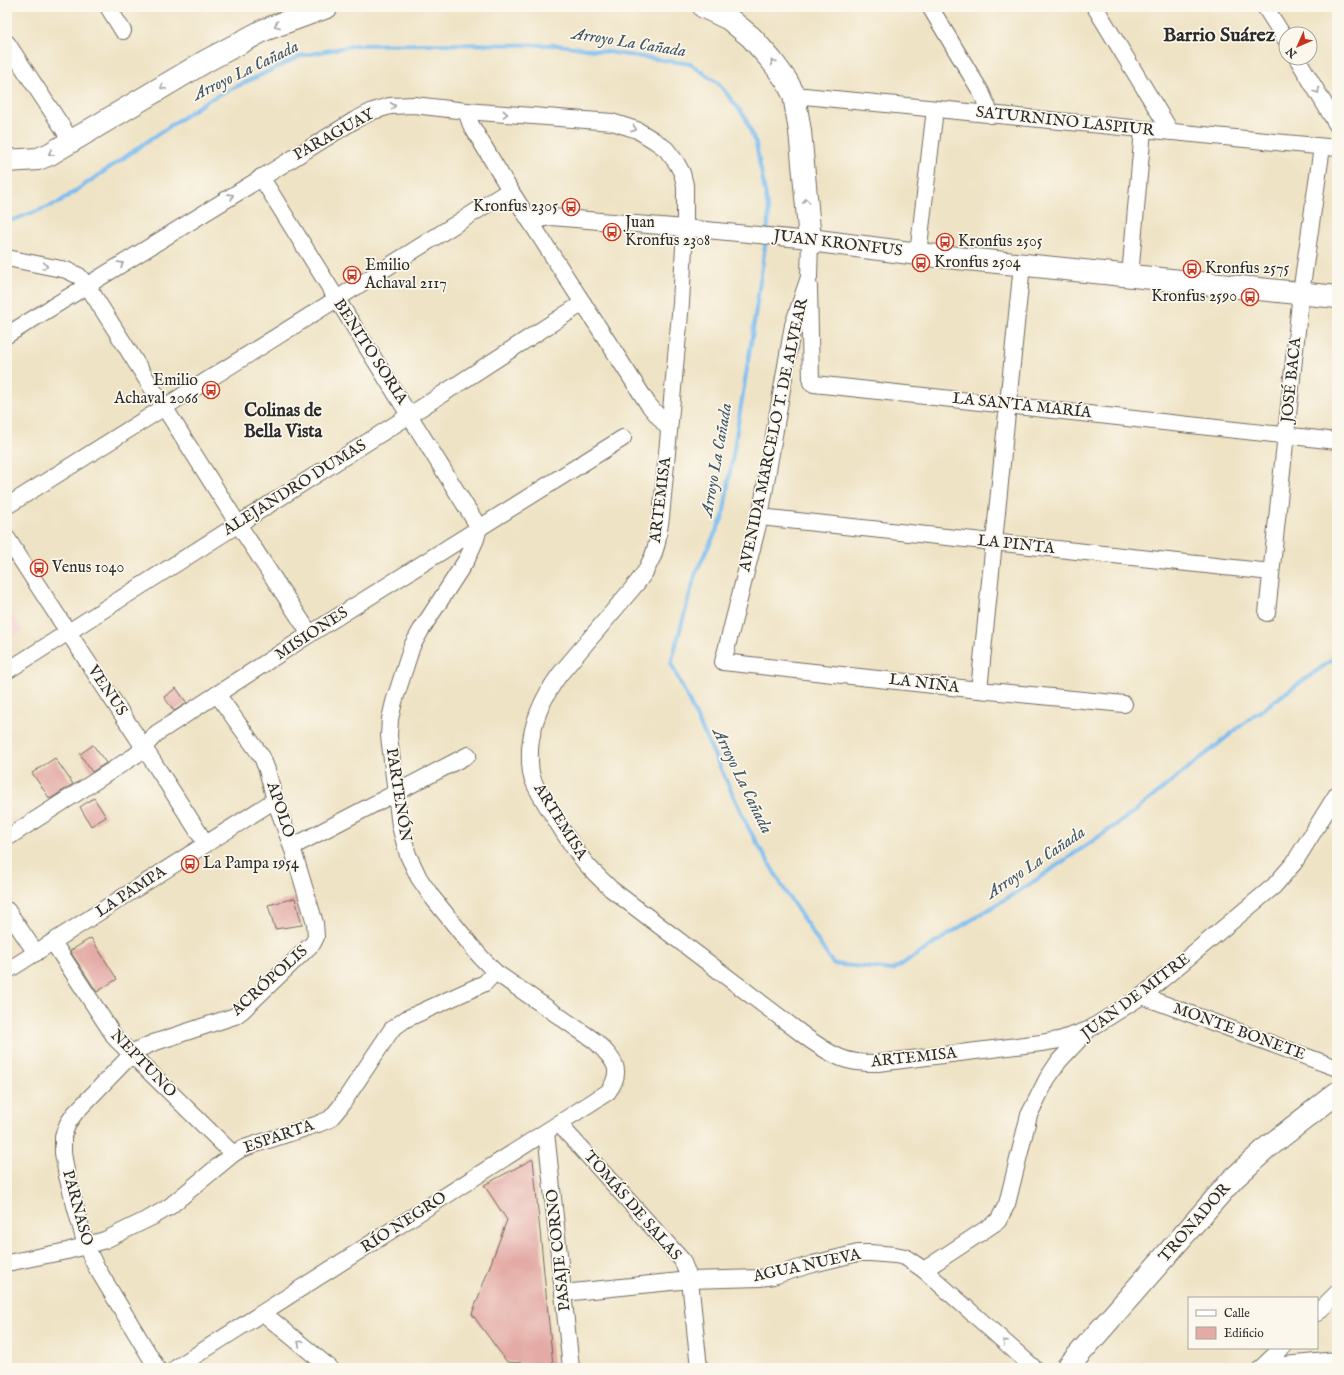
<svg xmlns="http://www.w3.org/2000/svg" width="1344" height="1375" viewBox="0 0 1344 1375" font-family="'IM FELL English',serif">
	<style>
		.built { fill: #f7cfd2 }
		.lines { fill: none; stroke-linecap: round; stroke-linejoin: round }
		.stream { stroke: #7cbdf1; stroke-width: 4 }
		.building { fill: #e4aba6 }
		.minor-casing { stroke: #706b61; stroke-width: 18 }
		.secondary-casing { stroke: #706b61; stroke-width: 24 }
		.minor { stroke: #fff; stroke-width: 16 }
		.secondary { stroke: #fff; stroke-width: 22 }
		.oneway { stroke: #a0a0a0 }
		.labels { text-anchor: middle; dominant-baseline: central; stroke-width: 3.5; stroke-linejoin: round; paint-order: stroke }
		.street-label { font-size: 16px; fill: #2b2b2b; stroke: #fbf7ec }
		.poi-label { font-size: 16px; fill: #2b2b2b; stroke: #fbf7ec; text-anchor: start }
		.water-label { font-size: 17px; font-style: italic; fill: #435766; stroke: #fbf7ec }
		.quarter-label { font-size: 18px; font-weight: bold; fill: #2b2b2b; stroke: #fbf7ec }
		.district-label { font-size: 20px; font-weight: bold; fill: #2b2b2b; stroke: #fbf7ec }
	</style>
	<rect width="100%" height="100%" fill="#fbf7ec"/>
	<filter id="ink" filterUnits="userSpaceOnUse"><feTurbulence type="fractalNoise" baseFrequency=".025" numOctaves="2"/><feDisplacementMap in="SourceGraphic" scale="8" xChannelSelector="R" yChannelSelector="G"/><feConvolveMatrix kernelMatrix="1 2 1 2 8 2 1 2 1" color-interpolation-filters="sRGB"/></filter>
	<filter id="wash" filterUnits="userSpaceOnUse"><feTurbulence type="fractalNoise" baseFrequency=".012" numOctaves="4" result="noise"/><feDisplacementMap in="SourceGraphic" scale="16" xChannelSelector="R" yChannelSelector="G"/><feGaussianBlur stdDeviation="0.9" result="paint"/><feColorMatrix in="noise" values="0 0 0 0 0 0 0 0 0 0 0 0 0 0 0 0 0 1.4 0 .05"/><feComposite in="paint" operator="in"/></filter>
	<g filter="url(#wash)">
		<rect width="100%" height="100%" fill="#efe3c5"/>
		<!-- built -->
		<polygon class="built" points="7,596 14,617 23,631 7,641"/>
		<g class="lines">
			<!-- stream -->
			<g class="stream">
				<polyline points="7,220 13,220 58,203 208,100 301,56 356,45 428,44 559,45 690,64 718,83 745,117 756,144 769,213 767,232"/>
				<polyline points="766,239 752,337 723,517 696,572 671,663 749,829 787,894 833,964 893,970 960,927 1030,884 1129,816 1253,716 1332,660 1337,653"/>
			</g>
		</g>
		<g id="blocks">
			<!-- building -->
			<g class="building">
				<polygon points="176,688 187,703 174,711 164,697"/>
				<polygon points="93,745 106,763 92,772 80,754"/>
				<polygon points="55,758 73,784 50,799 32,773"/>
				<polygon points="94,798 106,817 91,826 80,807"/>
				<polygon points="295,898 302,925 275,929 268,905"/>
				<polygon points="91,938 117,979 97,992 70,951"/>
				<polygon points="533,1159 553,1365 507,1362 472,1314 507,1220 484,1185"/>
			</g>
		</g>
	</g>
	<g filter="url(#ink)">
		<use href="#blocks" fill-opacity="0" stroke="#706b61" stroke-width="1"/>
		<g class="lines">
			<defs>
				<g id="minor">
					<polyline points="108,7 123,31"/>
					<polyline points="930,7 981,92 991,115"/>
					<polyline points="1095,7 1171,132"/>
					<polyline points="1265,7 1286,40"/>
					<polyline points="7,43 72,142"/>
					<polyline points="1297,58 1337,125"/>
					<polyline points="794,95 1337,148"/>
					<polyline points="466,111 471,125 510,190 648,404 669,429"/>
					<polyline points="261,177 475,521 479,528"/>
					<polyline points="530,221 551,217 685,228 810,240 809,277 793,325 760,517 723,662 979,690 1124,704"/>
					<polyline points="918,254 935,109"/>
					<polyline points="7,258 66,270 79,276 87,285 238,524 310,634"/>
					<polyline points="1130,276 1143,130"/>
					<polyline points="809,286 811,382 814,384 1337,441"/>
					<path d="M7,335L355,120L373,111L390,106L414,105L466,111L612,122L637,130L655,141L666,149L676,162L682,173L685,185V228L681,303L661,517L657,543L653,556L645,572L637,583L560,674C543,697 532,721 530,749C530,759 529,770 533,780C539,795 549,809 557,822C567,838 577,854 589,867C596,875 604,882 611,889L810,1040C835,1057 847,1064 878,1063L1041,1043L1059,1040L1088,1030"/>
					<polyline points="7,506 510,190"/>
					<polyline points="760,517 1271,572"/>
					<path d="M7,538C73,641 141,741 206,844"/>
					<polyline points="1267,613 1301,293 1322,147"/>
					<polyline points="7,671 410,415 583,303"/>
					<polyline points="979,690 1022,265"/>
					<polyline points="7,838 128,760 136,755 157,733 310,634 623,438"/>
					<polyline points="292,847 468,755"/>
					<polyline points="7,910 36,953"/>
					<polyline points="53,942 116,1039 233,1154"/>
					<polyline points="7,971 275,800"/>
					<polyline points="1142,996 1337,1068"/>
					<polyline points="559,1124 682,1260 690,1280 699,1368"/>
					<polyline points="546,1132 571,1368"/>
					<polyline points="7,1263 67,1251 105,1240 152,1217 169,1207 233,1154 241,1149 318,1124 330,1119 340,1107 392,1029 406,1019 485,983 495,972"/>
					<polyline points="924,1270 998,1221 1007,1204 1029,1115 1047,1079 1059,1061 1088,1030 1142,996 1274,886 1294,863 1337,794"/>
					<polyline points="563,1293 690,1280 760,1278 773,1276 813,1264 858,1253 870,1253 895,1255 905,1257 924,1270 1034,1368"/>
					<polyline points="263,1313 330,1368"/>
					<polyline points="1317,1313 1337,1293"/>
					<polyline points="157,1368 95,1265 86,1246 67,1176 63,1153 63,1136 68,1123 75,1113 131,1055 137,1050 153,1043 235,1016 243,1010 313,943 316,937 315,923 292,847 275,800 267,770 262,757 217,694"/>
					<path d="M176,1368L608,1092C625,1069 613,1059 595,1041L495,972L478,954L432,897L419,878L408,855L400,826L389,736L390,719L394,702L412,646L421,630L467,559L476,539L479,528"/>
					<polyline points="1261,1368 1282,1348"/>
				</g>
				<g id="secondary">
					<polyline points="704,7 729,19 751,37 772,61 786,80 794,95 800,131 810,240 918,254 1337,297"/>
					<polyline points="7,161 38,159 50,154 206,61 236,45 264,30 327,7"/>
					<polyline points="1067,1368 1232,1180 1268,1147 1337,1093"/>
					<polyline points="1285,1368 1337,1363"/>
				</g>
			</defs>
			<!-- minor casing -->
			<use href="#minor" class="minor-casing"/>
			<!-- secondary casing -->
			<use href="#secondary" class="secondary-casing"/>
			<!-- minor -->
			<use href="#minor" class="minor"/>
			<!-- secondary -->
			<use href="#secondary" class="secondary"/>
		</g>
		<!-- one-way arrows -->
		<defs><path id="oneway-chevron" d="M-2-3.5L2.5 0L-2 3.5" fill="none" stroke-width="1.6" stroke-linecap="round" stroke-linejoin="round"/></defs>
		<g class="oneway">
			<use href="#oneway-chevron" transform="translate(277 25) rotate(159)"/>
			<use href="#oneway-chevron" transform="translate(773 62) rotate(-128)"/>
			<use href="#oneway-chevron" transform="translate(163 87) rotate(149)"/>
			<use href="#oneway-chevron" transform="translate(1317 91) rotate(58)"/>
			<use href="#oneway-chevron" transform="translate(393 106) rotate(-7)"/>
			<use href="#oneway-chevron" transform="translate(505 114) rotate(4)"/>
			<use href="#oneway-chevron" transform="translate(634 129) rotate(22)"/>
			<use href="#oneway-chevron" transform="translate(51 153) rotate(154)"/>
			<use href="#oneway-chevron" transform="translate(231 196) rotate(-32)"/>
			<use href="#oneway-chevron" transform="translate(806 201) rotate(-95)"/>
			<use href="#oneway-chevron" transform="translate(121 264) rotate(-32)"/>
			<use href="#oneway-chevron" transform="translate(45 266) rotate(12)"/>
			<use href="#oneway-chevron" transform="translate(1005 1342) rotate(-138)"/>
			<use href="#oneway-chevron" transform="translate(300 1343) rotate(-141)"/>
		</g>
	</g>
	<!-- icons -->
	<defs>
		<symbol id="bus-ring" viewBox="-11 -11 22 22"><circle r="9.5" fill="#fbf7ec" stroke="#c8321e" stroke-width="1.5"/><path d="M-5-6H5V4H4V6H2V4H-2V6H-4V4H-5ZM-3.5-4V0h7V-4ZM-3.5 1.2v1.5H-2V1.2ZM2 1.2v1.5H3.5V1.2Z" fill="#c8321e"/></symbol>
	</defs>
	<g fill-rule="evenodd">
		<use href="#bus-ring" x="561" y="197" width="20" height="20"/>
		<use href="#bus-ring" x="602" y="222" width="20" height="20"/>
		<use href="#bus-ring" x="935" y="232" width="20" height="20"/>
		<use href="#bus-ring" x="911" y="253" width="20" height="20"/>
		<use href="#bus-ring" x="1182" y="259" width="20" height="20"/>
		<use href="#bus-ring" x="342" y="265" width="20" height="20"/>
		<use href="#bus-ring" x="1240" y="287" width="20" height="20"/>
		<use href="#bus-ring" x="201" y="380" width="20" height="20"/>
		<use href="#bus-ring" x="29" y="558" width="20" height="20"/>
		<use href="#bus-ring" x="180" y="854" width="20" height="20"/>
	</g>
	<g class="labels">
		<!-- street labels -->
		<g class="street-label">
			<text transform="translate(1065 122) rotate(6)">SATURNINO LASPIUR</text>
			<text transform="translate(334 135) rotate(-29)">PARAGUAY</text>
			<text transform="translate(838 244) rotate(7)">JUAN KRONFUS</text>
			<text transform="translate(370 352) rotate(57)">BENITO SORIA</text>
			<text transform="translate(1292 380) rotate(-84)">JOSÉ BACA</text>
			<text transform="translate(1022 406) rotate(6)">LA SANTA MARÍA</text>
			<text transform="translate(774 435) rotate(-78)">AVENIDA MARCELO T. DE ALVEAR</text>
			<text transform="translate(295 488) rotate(-32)">ALEJANDRO DUMAS</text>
			<text transform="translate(661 500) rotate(-83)">ARTEMISA</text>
			<text transform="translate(1016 545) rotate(6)">LA PINTA</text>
			<text transform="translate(312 634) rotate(-33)">MISIONES</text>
			<text transform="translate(924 684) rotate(7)">LA NIÑA</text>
			<text transform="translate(107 691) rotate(56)">VENUS</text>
			<text transform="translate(398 795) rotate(81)">PARTENÓN</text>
			<text transform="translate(280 810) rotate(72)">APOLO</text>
			<text transform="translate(560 822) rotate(58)">ARTEMISA</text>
			<text transform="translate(131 892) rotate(-33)">LA PAMPA</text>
			<text transform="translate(270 981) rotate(-42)">ACRÓPOLIS</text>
			<text transform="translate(1136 997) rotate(-37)">JUAN DE MITRE</text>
			<text transform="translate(1239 1032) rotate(20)">MONTE BONETE</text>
			<text transform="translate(914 1058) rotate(-6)">ARTEMISA</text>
			<text transform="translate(143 1064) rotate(46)">NEPTUNO</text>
			<text transform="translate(279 1137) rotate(-19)">ESPARTA</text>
			<text transform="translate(632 1206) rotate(49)">TOMÁS DE SALAS</text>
			<text transform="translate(77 1208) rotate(75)">PARNASO</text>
			<text transform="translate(404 1223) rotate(-33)">RÍO NEGRO</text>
			<text transform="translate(1195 1223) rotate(-49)">TRONADOR</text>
			<text transform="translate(559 1250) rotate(-96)">PASAJE CORNO</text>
			<text transform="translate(807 1266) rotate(-12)">AGUA NUEVA</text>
		</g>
		<!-- poi labels -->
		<g class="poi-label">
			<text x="558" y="207" text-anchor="end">Kronfus 2305</text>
			<text x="625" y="223">Juan<tspan x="625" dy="18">Kronfus 2308</tspan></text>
			<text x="958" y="242">Kronfus 2505</text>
			<text x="934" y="263">Kronfus 2504</text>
			<text x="365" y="266">Emilio<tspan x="365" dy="18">Achaval 2117</tspan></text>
			<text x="1205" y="269">Kronfus 2575</text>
			<text x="1237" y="297" text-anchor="end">Kronfus 2590</text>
			<text x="198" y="381" text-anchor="end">Emilio<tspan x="198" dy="18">Achaval 2066</tspan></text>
			<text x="52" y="568">Venus 1040</text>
			<text x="203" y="864">La Pampa 1954</text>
		</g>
		<!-- water labels -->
		<g class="water-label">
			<text transform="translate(629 43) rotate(9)">Arroyo La Cañada</text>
			<text transform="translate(246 71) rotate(-26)">Arroyo La Cañada</text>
			<text transform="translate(717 460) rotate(-80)">Arroyo La Cañada</text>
			<text transform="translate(742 781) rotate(64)">Arroyo La Cañada</text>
			<text transform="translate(1036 863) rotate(-34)">Arroyo La Cañada</text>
		</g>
		<!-- quarter labels -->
		<g class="quarter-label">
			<text x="283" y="411">Colinas de<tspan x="283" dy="21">Bella Vista</tspan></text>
		</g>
		<!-- district labels -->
		<g class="district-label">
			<text x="1219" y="35">Barrio Suárez</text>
		</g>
	</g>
	<!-- margin -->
	<rect width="1344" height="1375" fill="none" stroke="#fbf7ec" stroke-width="24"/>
	<!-- legend -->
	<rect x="1188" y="1297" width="130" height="52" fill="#fbf7ec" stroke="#a8a59f"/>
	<rect x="1196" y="1310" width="20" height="6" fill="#ffffff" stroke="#a8a59f"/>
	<text x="1224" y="1317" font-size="12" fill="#2b2b2b">Calle</text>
	<rect x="1196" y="1327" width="20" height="12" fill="#e4aba6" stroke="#a8a59f"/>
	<text x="1224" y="1337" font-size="12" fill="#2b2b2b">Edificio</text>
	<!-- north arrow -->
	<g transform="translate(1298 46) rotate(225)"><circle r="19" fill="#fbf7ec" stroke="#a8a59f"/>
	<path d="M0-3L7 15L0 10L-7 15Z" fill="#c8321e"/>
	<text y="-6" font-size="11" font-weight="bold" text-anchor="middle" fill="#2b2b2b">N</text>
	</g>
</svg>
